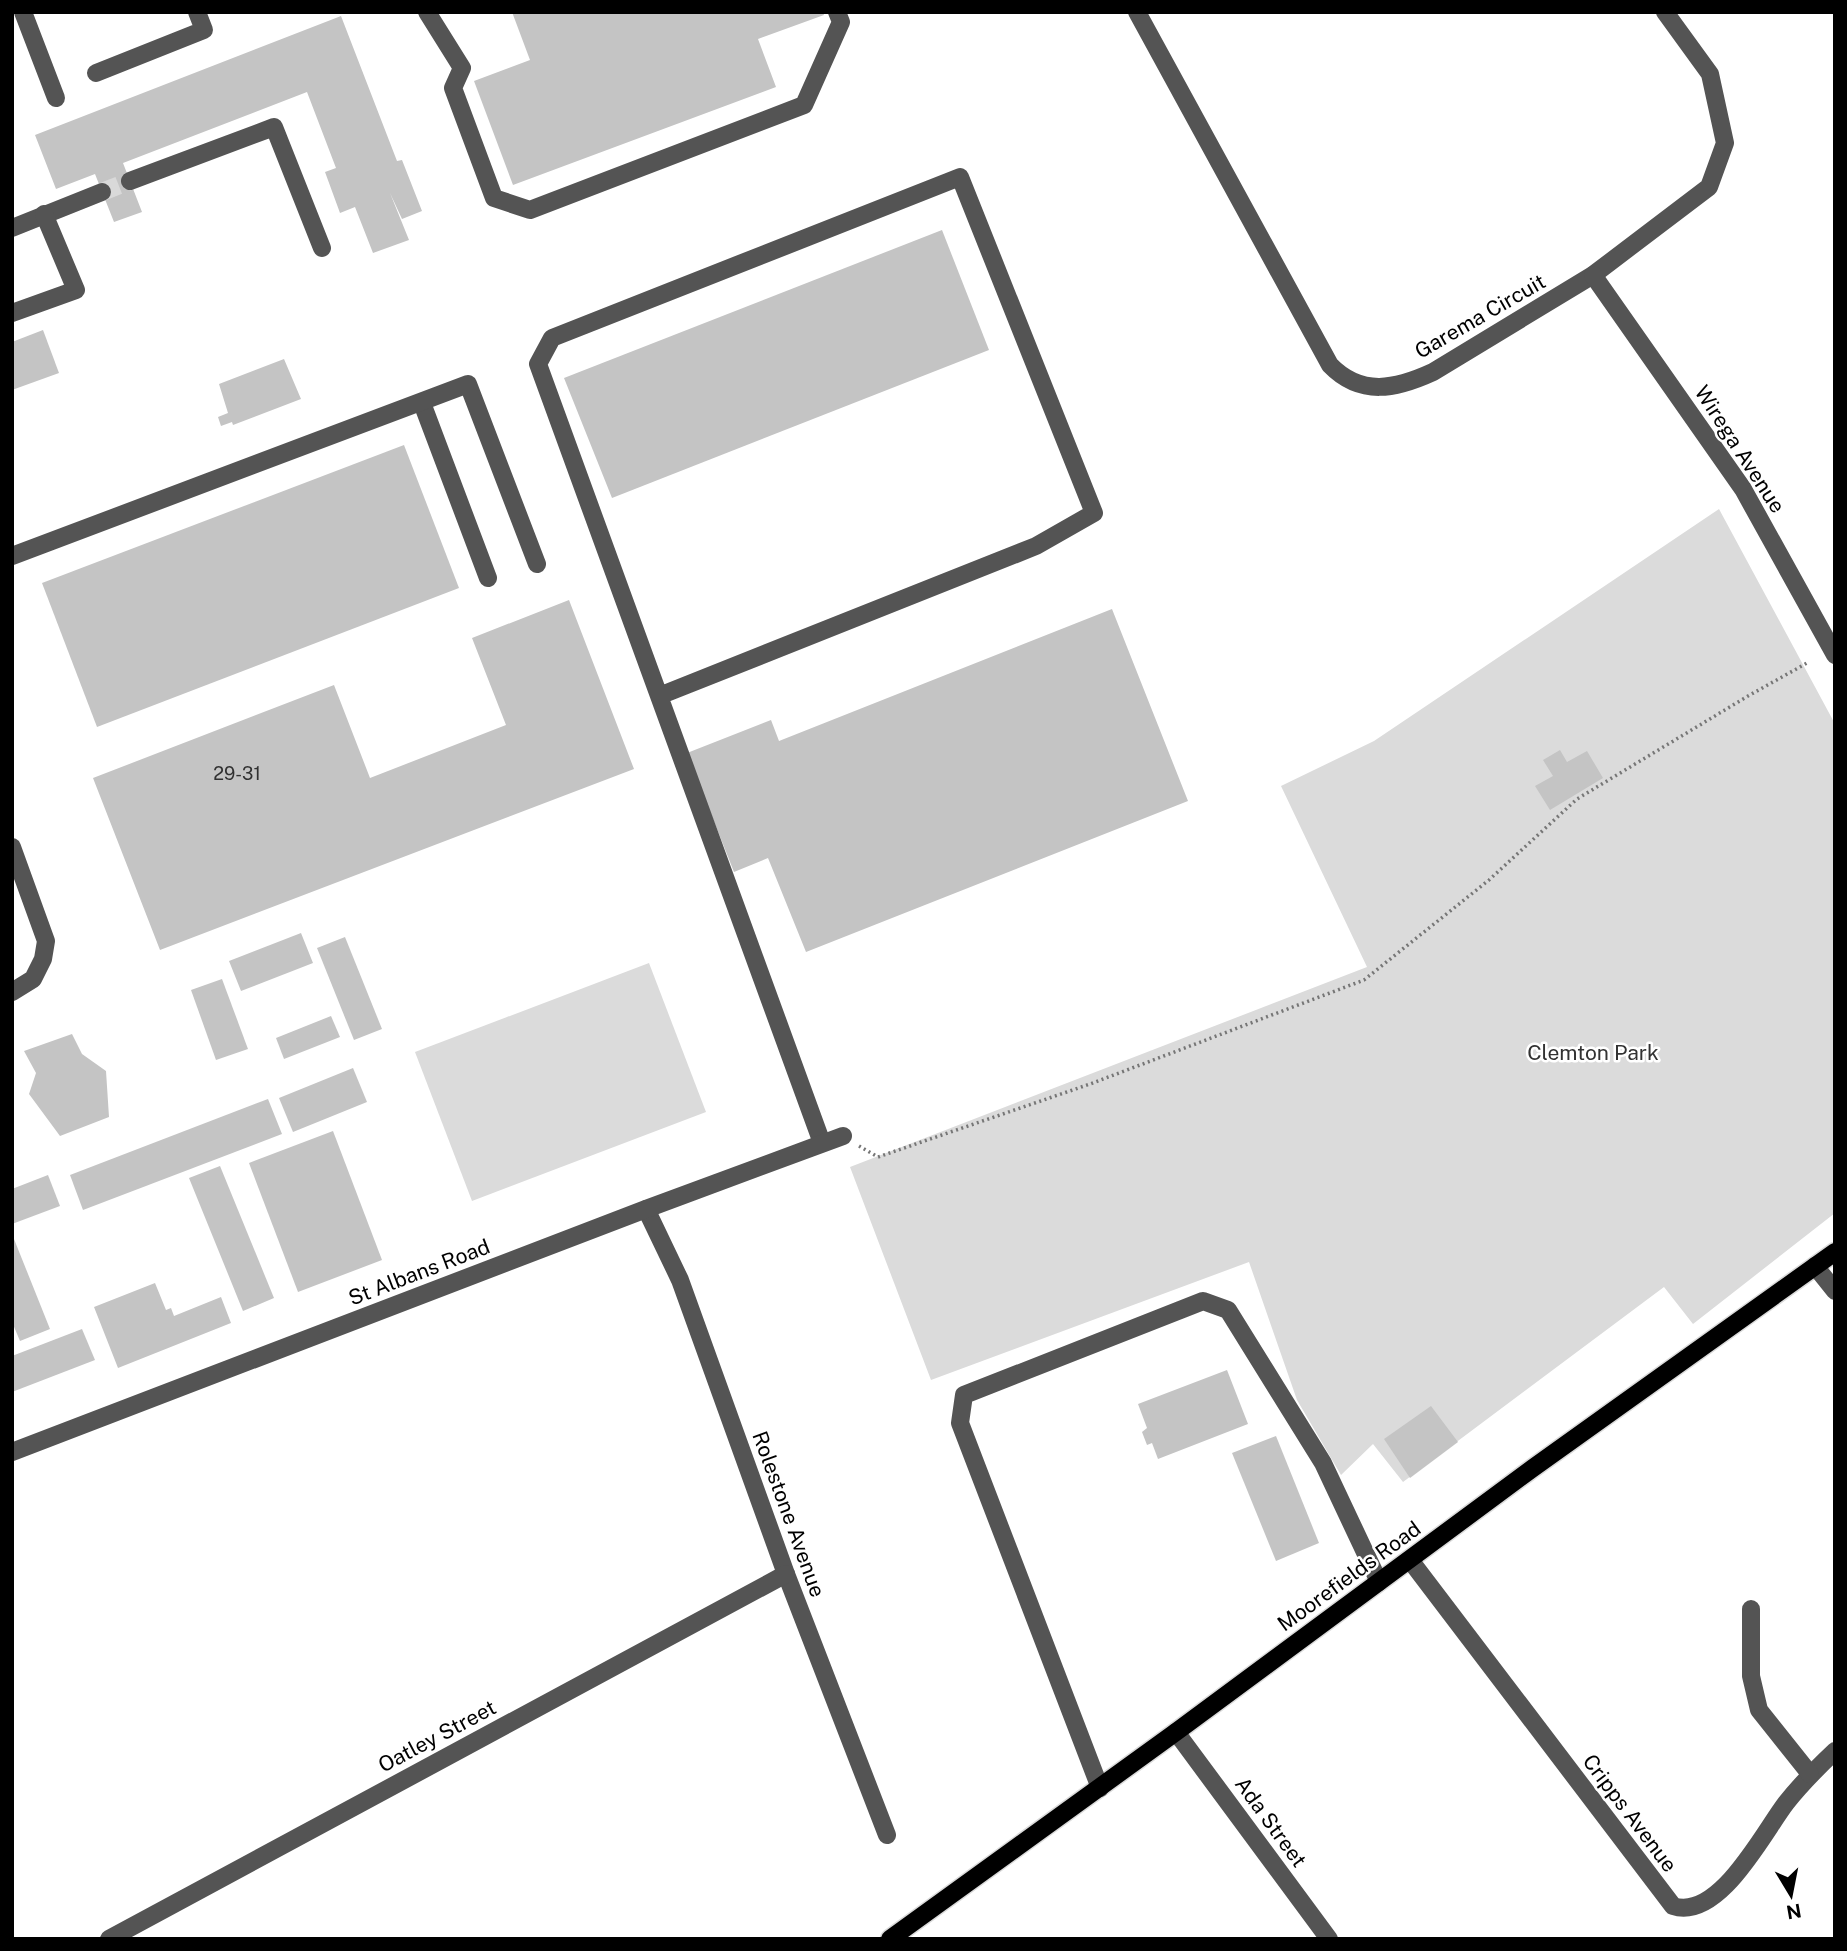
<svg xmlns="http://www.w3.org/2000/svg" width="1847" height="1951" viewBox="0 0 1847 1951" font-family="'Public Sans',sans-serif">
	<style>
		.green { fill: #dbdbdb }
		.building { fill: #c4c4c4 }
		.lines { fill: none; stroke-linecap: round; stroke-linejoin: round }
		.minor-tunnel { stroke: #d9d9d9; stroke-width: 18; stroke-dasharray: 18 9; stroke-linecap: butt }
		.major-casing { stroke: #dbdbdb; stroke-width: 21 }
		.path { stroke: #767676; stroke-width: 3.5; stroke-dasharray: 2 3.5; stroke-linecap: butt }
		.minor { stroke: #545454; stroke-width: 18 }
		.major { stroke: #000; stroke-width: 18 }
		.labels { text-anchor: middle; dominant-baseline: central; stroke-width: 5; stroke-linejoin: round; paint-order: stroke }
		.number-label { font-size: 18px; fill: #313131 }
		.street-label { font-size: 21px; fill: #000; stroke: #fff }
		.park-label { font-size: 21px; fill: #323232; stroke: #fff }
	</style>
	<rect width="100%" height="100%" fill="#fff"/>
	<!-- green -->
	<g class="green">
		<polygon points="1719,509 1835,724 1835,1213 1693,1324 1664,1287 1403,1482 1373,1444 1341,1475 1297,1400 1249,1262 931,1380 850,1167 1367,967 1281,786 1374,741"/>
		<polygon points="649,963 706,1112 472,1201 415,1052"/>
	</g>
	<!-- building -->
	<g class="building">
		<polygon points="512,12 823,12 824,15 758,39 776,87 513,185 474,81 530,60"/>
		<polygon points="341,16 397,161 402,160 422,211 402,219 390,193 409,240 373,253 355,207 340,213 325,172 336,168 307,92 123,163 142,212 114,222 95,174 56,189 35,135"/>
		<polygon points="942,230 989,350 612,498 564,378"/>
		<polygon points="43,330 59,373 12,390 12,342"/>
		<polygon points="284,359 301,399 233,425 232,422 221,426 218,417 228,413 219,384"/>
		<polygon points="404,445 459,588 97,727 42,583"/>
		<polygon points="569,600 634,769 160,950 93,778 334,685 370,778 506,725 472,638"/>
		<polygon points="1112,609 1188,801 806,952 768,858 734,872 687,753 771,720 779,741"/>
		<polygon points="1560,750 1567,762 1587,751 1603,778 1550,810 1535,786 1553,776 1543,760"/>
		<polygon points="301,933 313,963 241,991 229,961"/>
		<polygon points="345,937 382,1029 354,1040 317,948"/>
		<polygon points="222,979 248,1049 216,1060 191,990"/>
		<polygon points="331,1016 340,1037 284,1059 276,1038"/>
		<polygon points="72,1034 82,1054 106,1071 109,1117 60,1136 29,1094 36,1073 24,1051"/>
		<polygon points="353,1068 367,1102 293,1132 279,1098"/>
		<polygon points="268,1099 282,1134 83,1210 70,1175"/>
		<polygon points="333,1131 382,1260 298,1292 249,1163"/>
		<polygon points="220,1166 274,1298 243,1311 189,1178"/>
		<polygon points="48,1175 60,1206 12,1224 12,1189"/>
		<polygon points="12,1234 50,1329 20,1341 12,1322"/>
		<polygon points="155,1283 166,1310 171,1308 174,1316 221,1297 231,1323 118,1368 94,1307"/>
		<polygon points="82,1329 95,1360 12,1392 12,1356"/>
		<polygon points="1227,1370 1248,1424 1158,1459 1152,1443 1147,1445 1142,1432 1147,1428 1138,1404"/>
		<polygon points="1431,1406 1458,1442 1410,1478 1384,1439"/>
		<polygon points="1276,1436 1319,1543 1276,1561 1232,1453"/>
	</g>
	<g class="lines">
		<!-- minor-tunnel -->
		<polyline class="minor-tunnel" points="102,192 130,181"/>
		<defs>
			<polyline id="major" points="890,1939 1176,1732 1533,1468 1835,1252"/>
		</defs>
		<!-- major casing -->
		<use href="#major" class="major-casing"/>
		<!-- path -->
		<polyline class="path" points="859,1146 878,1157 1090,1084 1364,980 1489,880 1577,799 1748,696 1807,663"/>
		<!-- minor -->
		<g class="minor">
			<polyline points="23,12 56,98"/>
			<polyline points="427,12 462,68 453,88 494,198 530,210 804,105 841,22 837,12"/>
			<path d="M1137,12L1330,365C1361,397 1396,389 1433,372L1593,275L1709,187L1725,143L1710,74L1665,12"/>
			<polyline points="96,73 204,30 197,12"/>
			<polyline points="130,181 274,127 322,248"/>
			<polyline points="12,228 102,192"/>
			<polyline points="1593,275 1743,489 1835,655"/>
			<polyline points="12,313 76,290 44,214"/>
			<polyline points="422,403 488,578"/>
			<polyline points="12,556 468,384 537,564"/>
			<polyline points="659,696 1036,546 1094,513 960,177 552,338 538,364 822,1143"/>
			<polyline points="12,847 46,941 43,959 33,979 12,992"/>
			<polyline points="646,1209 680,1280 786,1574 887,1835"/>
			<polyline points="1815,1266 1835,1291"/>
			<polyline points="12,1452 646,1209 843,1136"/>
			<path d="M1410,1560L1673,1906C1719,1921 1763,1833 1786,1803C1801,1784 1818,1767 1835,1751"/>
			<polyline points="1751,1609 1751,1676 1759,1710 1810,1774"/>
			<polyline points="1176,1732 1329,1939"/>
			<polyline points="1100,1788 960,1423 964,1395 1203,1301 1228,1310 1323,1463 1379,1582"/>
			<polyline points="109,1939 786,1574"/>
		</g>
		<!-- major -->
		<use href="#major" class="major"/>
	</g>
	<g class="labels">
		<!-- number labels -->
		<g class="number-label">
			<text x="237" y="773">29-31</text>
		</g>
		<!-- street labels -->
		<g class="street-label">
			<text transform="translate(1480 316) rotate(-30)">Garema Circuit</text>
			<text transform="translate(1740 449) rotate(57)">Wirega Avenue</text>
			<text transform="translate(419 1272) rotate(-21)">St Albans Road</text>
			<text transform="translate(789 1514) rotate(70)">Rolestone Avenue</text>
			<text transform="translate(1349 1576) rotate(-36)">Moorefields Road</text>
			<text transform="translate(437 1736) rotate(-28)">Oatley Street</text>
			<text transform="translate(1630 1813) rotate(53)">Cripps Avenue</text>
			<text transform="translate(1271 1822) rotate(54)">Ada Street</text>
		</g>
		<!-- park labels -->
		<g class="park-label">
			<text x="1593" y="1052">Clemton Park</text>
		</g>
	</g>
	<!-- border -->
	<rect width="1847" height="1951" fill="none" stroke="#000000" stroke-width="28"/>
	<!-- north arrow -->
	<g transform="translate(1791 1895) rotate(170)" stroke="#ffffff" stroke-width="5" paint-order="stroke">
	<path d="M0-5L12 26L0 18L-12 26Z" fill="#000000"/>
	<text y="-10" font-size="19" font-weight="bold" text-anchor="middle" fill="#000000">N</text>
	</g>
</svg>
